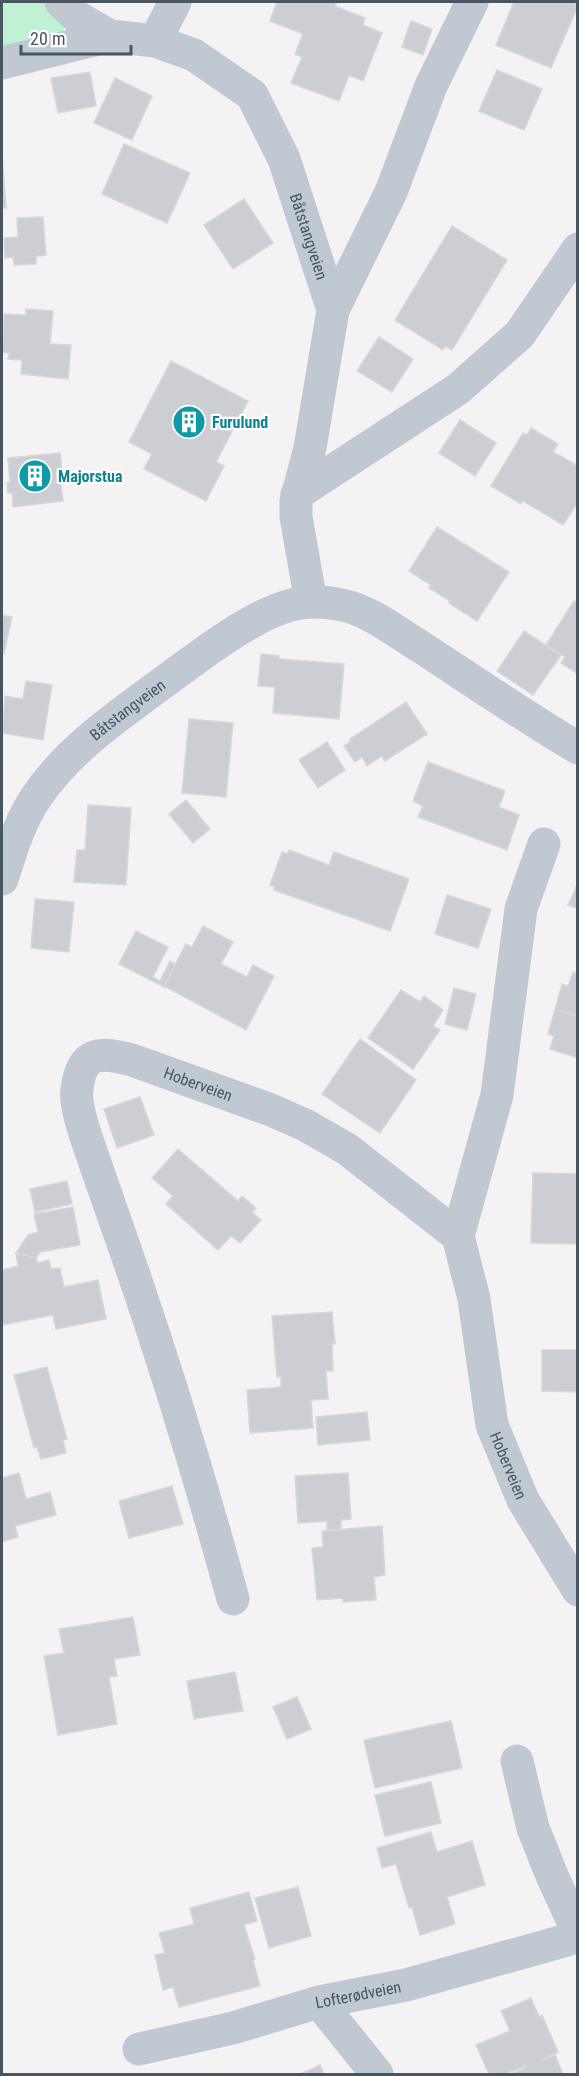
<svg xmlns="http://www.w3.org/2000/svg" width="579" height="2076" viewBox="0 0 579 2076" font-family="'Roboto Condensed',sans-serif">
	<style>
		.green { fill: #c1f1d4 }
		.building { fill: #ccced4; stroke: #d6d8dd; stroke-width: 1.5 }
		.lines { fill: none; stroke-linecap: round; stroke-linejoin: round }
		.minor { stroke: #c0c9d1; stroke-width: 33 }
		.labels { text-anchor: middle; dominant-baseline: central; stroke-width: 4.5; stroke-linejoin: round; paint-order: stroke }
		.street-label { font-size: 16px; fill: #495560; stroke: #fff }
		.culture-label { font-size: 16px; font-weight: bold; fill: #0d838f; stroke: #fff; text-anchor: start }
	</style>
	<rect width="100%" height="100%" fill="#f4f2f2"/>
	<!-- green -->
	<polygon class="green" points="2,2 49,2 63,16 64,38 2,55"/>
	<!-- building -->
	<g class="building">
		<polygon points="277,2 337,2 335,6 365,18 363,25 382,33 363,81 349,75 339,101 291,83 302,57 295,54 303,34 270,21"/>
		<polygon points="514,2 577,2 575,7 577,8 551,68 496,45"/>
		<polygon points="411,21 432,29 423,55 402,47"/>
		<polygon points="497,70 542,89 524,130 479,111"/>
		<polygon points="90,72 96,106 58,113 51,78"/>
		<polygon points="115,78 152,96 132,140 94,123"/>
		<polygon points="124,144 190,173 167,223 102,194"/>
		<polygon points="2,153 6,208 2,208"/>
		<polygon points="244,199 273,243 233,269 204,225"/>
		<polygon points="43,217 46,255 36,256 36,264 14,265 13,257 5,258 4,238 18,237 17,218"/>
		<polygon points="452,226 507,260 452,350 445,346 443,350 395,320"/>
		<polygon points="26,309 53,311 50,344 71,345 68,379 21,374 22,360 8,359 9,353 2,352 4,314 26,315"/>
		<polygon points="379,337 413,359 392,392 357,371"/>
		<polygon points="171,361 248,401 216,462 224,466 206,501 144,469 152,454 129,442"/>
		<polygon points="460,420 496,443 475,476 439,453"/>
		<polygon points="531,428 558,444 553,452 578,466 578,502 563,525 523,501 521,504 491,486 523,433 527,435"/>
		<polygon points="60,453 62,470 59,470 63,501 13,507 12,493 8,493 7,483 10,482 8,458"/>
		<polygon points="437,527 509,572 477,621 449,603 450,601 429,588 431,585 409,571"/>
		<polygon points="574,601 578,603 578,674 561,663 565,657 546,645"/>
		<polygon points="2,615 12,617 4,654 2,654"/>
		<polygon points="524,631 561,655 533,695 497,671"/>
		<polygon points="261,654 279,656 279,659 344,664 339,719 273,713 275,687 258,686"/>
		<polygon points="26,681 52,685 43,740 2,733 5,696 23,699"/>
		<polygon points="406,702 427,734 385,761 382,756 367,766 362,757 355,762 344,746 351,741 350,739"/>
		<polygon points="189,719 233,723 226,797 182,793"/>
		<polygon points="327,742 345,770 318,788 299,760"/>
		<polygon points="428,762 505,791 499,807 519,815 507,850 418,817 423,806 413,801"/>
		<polygon points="186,800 210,829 193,843 169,814"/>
		<polygon points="88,805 131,808 126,885 74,882 77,850 85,850"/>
		<polygon points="289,850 329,865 334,852 409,879 390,931 274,890 275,887 270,885 282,852 287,854"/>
		<polygon points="578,883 578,909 568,905"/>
		<polygon points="447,895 491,909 478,948 435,934"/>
		<polygon points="35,899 74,902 69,952 31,948"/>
		<polygon points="203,926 233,942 221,964 247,977 253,965 274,976 246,1030 164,986 186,944 192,947"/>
		<polygon points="136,931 168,947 153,977 160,981 170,961 175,964 164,986 166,988 119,964"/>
		<polygon points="573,972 578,974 578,1016 555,1010 562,984 568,986"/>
		<polygon points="454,988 476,994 467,1030 445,1024"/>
		<polygon points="401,990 420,1002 424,996 443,1010 433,1026 440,1030 413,1069 368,1038"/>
		<polygon points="555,1010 578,1016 578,1058 550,1049 554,1036 548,1034"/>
		<polygon points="360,1039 416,1080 380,1133 322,1094"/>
		<polygon points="140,1097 154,1135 117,1148 104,1109"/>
		<polygon points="178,1149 238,1201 242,1196 256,1208 252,1212 261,1220 240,1243 231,1236 218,1250 166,1204 173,1196 152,1178"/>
		<polygon points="533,1173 578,1174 578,1244 531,1243"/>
		<polygon points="67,1181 72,1204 35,1212 30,1189"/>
		<polygon points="73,1207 80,1245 40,1252 36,1258 16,1253 28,1235 38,1232 34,1214"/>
		<polygon points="16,1253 36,1258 38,1263 49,1260 51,1269 60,1268 64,1287 98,1280 106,1319 56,1329 53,1315 2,1325 2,1270 18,1266"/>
		<polygon points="332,1312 335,1344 332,1344 333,1371 326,1371 328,1399 311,1400 313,1428 250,1433 247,1390 281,1387 281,1377 277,1377 272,1316"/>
		<polygon points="542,1350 578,1350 578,1392 542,1391"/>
		<polygon points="47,1367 67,1439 63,1440 66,1453 41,1459 37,1447 34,1448 14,1375"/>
		<polygon points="367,1412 370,1440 318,1445 316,1417"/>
		<polygon points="19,1473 26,1499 50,1492 56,1515 15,1526 18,1537 2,1542 2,1478"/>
		<polygon points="348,1473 351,1519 341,1520 341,1529 327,1531 327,1521 298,1523 295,1476"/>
		<polygon points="172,1486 183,1524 129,1538 119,1501"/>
		<polygon points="382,1526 385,1575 374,1577 376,1600 343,1602 343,1598 317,1600 312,1548 323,1547 322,1531"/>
		<polygon points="133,1617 140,1655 114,1659 117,1676 109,1677 117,1724 58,1735 44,1656 64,1653 59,1629"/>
		<polygon points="235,1672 243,1711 194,1719 187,1681"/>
		<polygon points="297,1697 311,1729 287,1739 273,1707"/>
		<polygon points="451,1721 462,1768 375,1788 364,1740"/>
		<polygon points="431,1782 441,1823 385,1836 375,1795"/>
		<polygon points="431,1832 437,1852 472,1841 485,1885 447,1897 455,1924 420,1935 412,1907 409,1908 396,1864 382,1868 377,1848"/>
		<polygon points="298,1887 311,1936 269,1948 255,1898"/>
		<polygon points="249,1892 257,1921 244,1925 255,1959 253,1960 260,1986 179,2007 173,1987 163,1990 155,1955 165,1953 159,1933 194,1924 190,1908"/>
		<polygon points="531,1998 539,2017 542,2015 558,2052 543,2060 555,2055 563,2074 511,2074 527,2067 526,2066 505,2074 489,2074 476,2045 510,2031 501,2011"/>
		<polygon points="320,2065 324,2074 301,2074"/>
	</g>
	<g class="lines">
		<!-- minor -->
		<g class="minor">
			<path id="s1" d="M61,2L77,17L110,36L155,41L194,55L252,95L284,159L333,310L310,448L296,501V517L311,602"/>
			<polyline points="155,41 175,2"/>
			<polyline points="2,63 110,36"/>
			<polyline points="333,310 391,192 431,86 472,2"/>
			<polyline points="297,494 458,389 520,334 578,249"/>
			<path id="s2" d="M2,879C11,851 20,820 37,796C71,746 124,712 172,676C204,653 250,617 288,606C305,601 324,601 342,605C371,611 396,632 421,647C473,681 524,716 578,748"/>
			<polyline points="458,1236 497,1095 521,909 544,844"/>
			<path id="s3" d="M233,1599C203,1489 170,1380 133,1272C120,1234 107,1197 94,1160C88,1142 74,1107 77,1089C82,1050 100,1052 132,1060L271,1110L305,1125L347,1149L458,1236L474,1299L492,1425L523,1500L578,1590"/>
			<polyline points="517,1761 533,1828 553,1878 578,1932"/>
			<polyline points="319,2002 377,2074"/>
			<path id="s4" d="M139,2049L233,2028L319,2002L406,1985L578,1937"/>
		</g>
	</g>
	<!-- icons -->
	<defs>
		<symbol id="building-disc" viewBox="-11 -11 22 22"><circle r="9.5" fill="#0f9aa8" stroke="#fff"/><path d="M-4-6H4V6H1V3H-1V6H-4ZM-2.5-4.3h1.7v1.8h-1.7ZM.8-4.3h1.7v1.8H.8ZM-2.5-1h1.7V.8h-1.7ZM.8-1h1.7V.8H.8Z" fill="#fff"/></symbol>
	</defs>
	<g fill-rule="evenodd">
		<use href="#building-disc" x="170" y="403" width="38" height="38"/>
		<use href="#building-disc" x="16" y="457" width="38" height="38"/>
	</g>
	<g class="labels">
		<!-- street labels -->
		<g class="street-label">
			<text stroke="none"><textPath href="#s1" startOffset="370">Båtstangveien</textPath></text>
			<text stroke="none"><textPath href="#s2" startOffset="216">Båtstangveien</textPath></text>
			<text stroke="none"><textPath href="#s3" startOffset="681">Hoberveien</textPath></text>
			<text stroke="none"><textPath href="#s3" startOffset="1221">Hoberveien</textPath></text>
			<text stroke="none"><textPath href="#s4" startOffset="226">Lofterødveien</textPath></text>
		</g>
		<!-- culture labels -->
		<g class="culture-label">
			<text x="212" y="422">Furulund</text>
			<text x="58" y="476">Majorstua</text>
		</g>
	</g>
	<!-- border -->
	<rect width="579" height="2076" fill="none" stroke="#495560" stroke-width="6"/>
	<!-- scale -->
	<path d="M21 45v9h110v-9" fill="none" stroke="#495560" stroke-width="3"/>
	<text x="30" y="45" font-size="18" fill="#495560" stroke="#ffffff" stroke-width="4.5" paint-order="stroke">20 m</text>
</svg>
